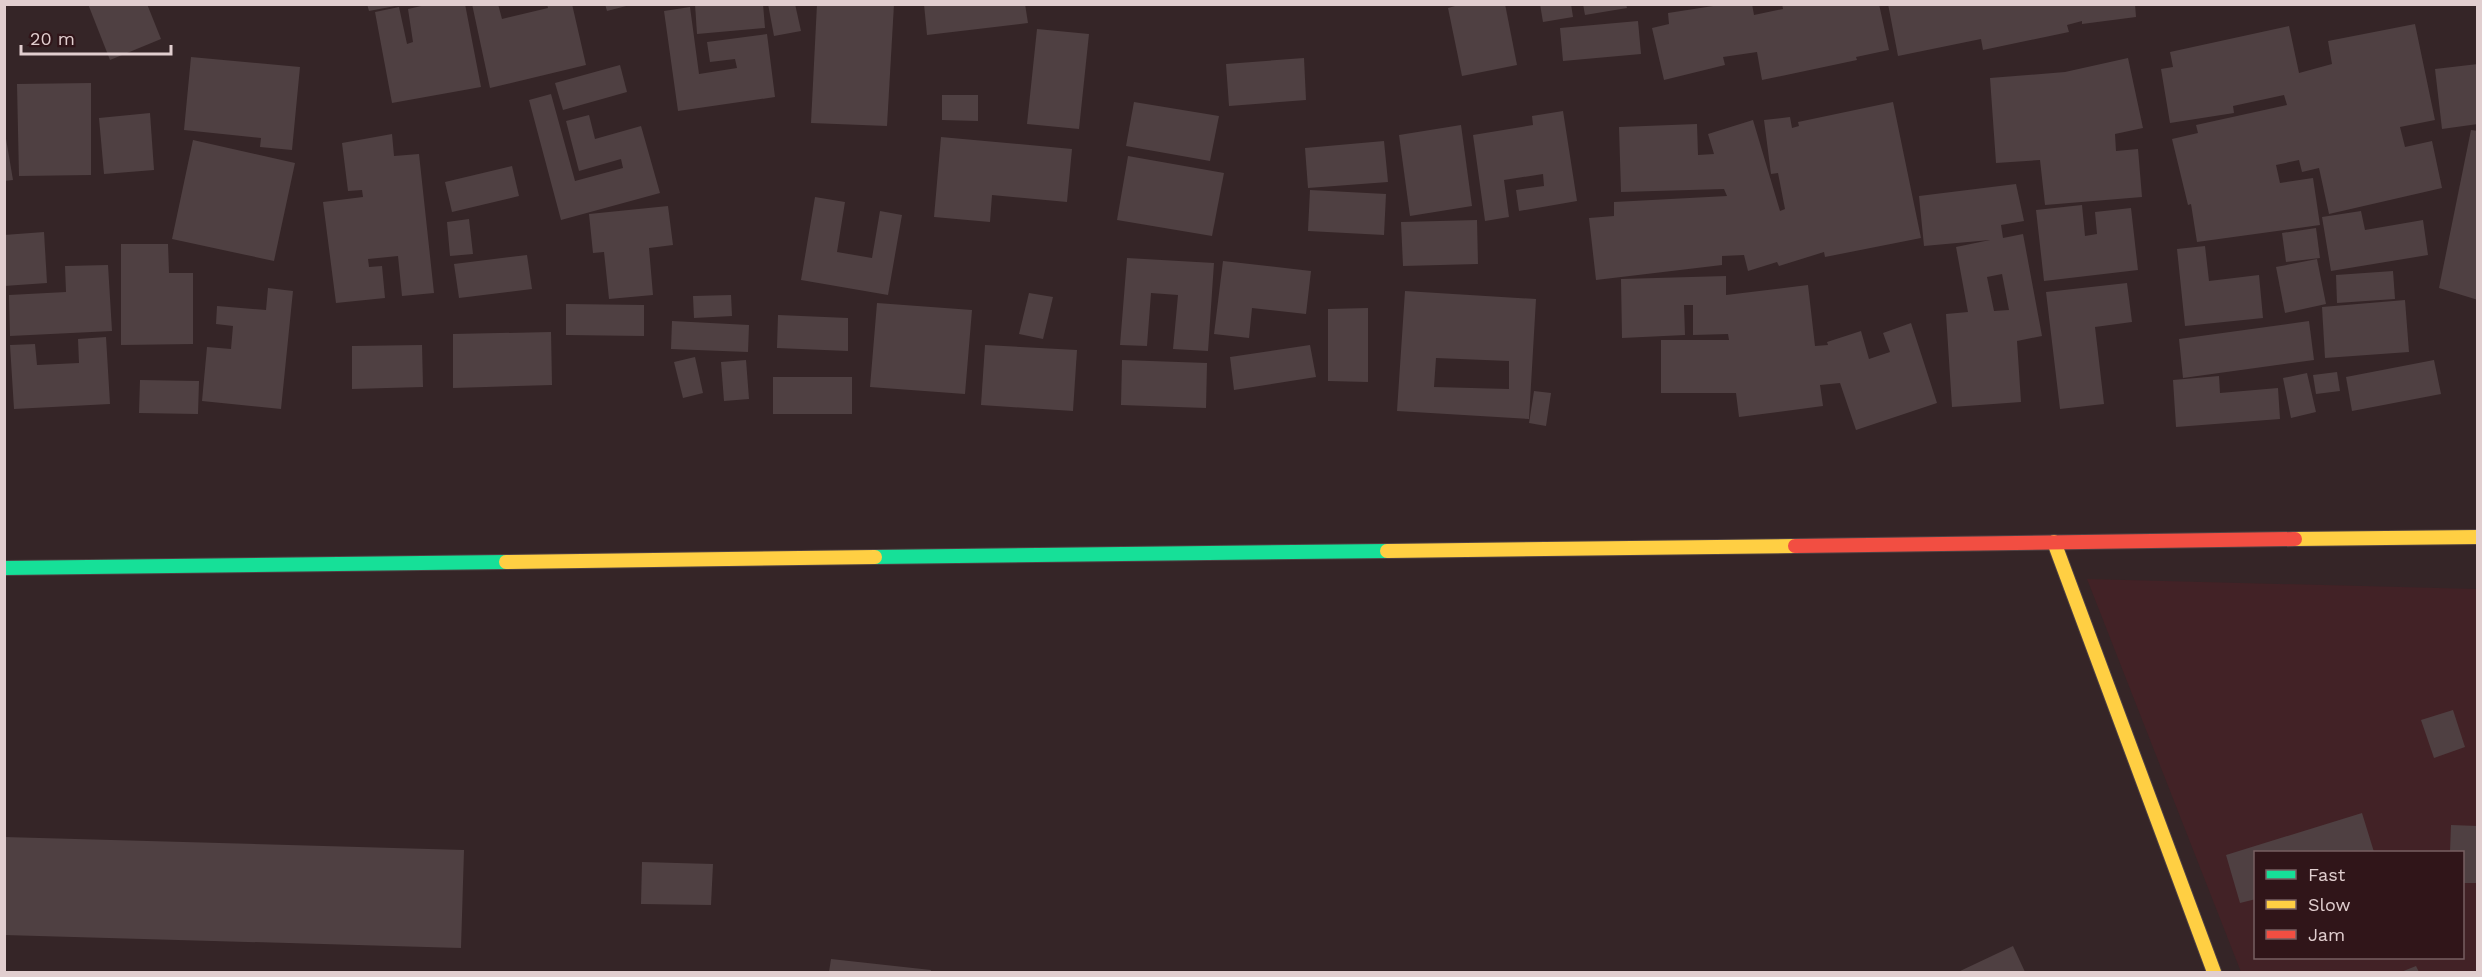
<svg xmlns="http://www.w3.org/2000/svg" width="2482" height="977" viewBox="0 0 2482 977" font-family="'Work Sans',sans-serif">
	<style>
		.built { fill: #422226; fill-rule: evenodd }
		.building { fill: #4f4042; fill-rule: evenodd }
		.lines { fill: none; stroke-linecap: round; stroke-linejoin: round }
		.fast-casing { stroke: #4f4143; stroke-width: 16 }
		.slow-casing { stroke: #4f4143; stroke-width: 16 }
		.jam-casing { stroke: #4f4143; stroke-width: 16 }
		.fast { stroke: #16e098; stroke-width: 14 }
		.slow { stroke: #ffcf43; stroke-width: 14 }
		.jam { stroke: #f24e42; stroke-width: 14 }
	</style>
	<rect width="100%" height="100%" fill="#352527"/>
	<!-- built -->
	<path class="built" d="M2087,579L2477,589V972H2241ZM2256,852H2462V958H2256Z"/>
	<!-- building -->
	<g class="building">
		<polygon points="88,4 147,4 161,39 110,60"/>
		<polygon points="367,4 395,4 395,6 369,11"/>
		<polygon points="430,4 465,4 481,87 392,103 375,12 399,7 407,44 413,42 408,9"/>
		<polygon points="472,4 498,4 502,19 548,8 547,4 572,4 586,65 490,88"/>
		<polygon points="605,4 630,4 630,5 607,11"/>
		<polygon points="695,4 763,4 765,28 697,34"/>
		<polygon points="768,4 795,4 801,31 774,36"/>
		<polygon points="817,4 894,4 887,126 811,123"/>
		<polygon points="924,4 1025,4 1028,23 927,35"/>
		<polygon points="1462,4 1505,4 1517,65 1462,76 1448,8"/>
		<polygon points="1540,4 1571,4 1573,17 1543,22"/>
		<polygon points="1583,4 1626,4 1627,8 1585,15"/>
		<polygon points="1726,4 1752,4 1754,15 1783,9 1782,4 1879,4 1889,50 1856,57 1857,60 1762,80 1757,52 1723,57 1725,65 1664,80 1652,28 1669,24 1668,13"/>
		<polygon points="1888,4 2135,4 2136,17 2082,24 2082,21 2067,25 2069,32 1983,50 1981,39 1898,56"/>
		<polygon points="690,7 699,74 737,68 735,59 710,62 707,42 767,34 775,97 678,111 664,11"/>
		<polygon points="1638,21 1641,54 1563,61 1560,28"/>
		<polygon points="2415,24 2435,120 2400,127 2405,147 2432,141 2442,188 2329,214 2319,168 2302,172 2299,160 2276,165 2280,183 2313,178 2320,225 2197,242 2191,204 2188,205 2172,139 2198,133 2196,125 2287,105 2284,95 2233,106 2234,113 2170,123 2161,69 2173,67 2170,52 2289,26 2299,73 2332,64 2328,41"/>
		<polygon points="1037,29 1089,34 1079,129 1027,124"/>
		<polygon points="191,57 300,67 292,150 260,147 261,138 184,130"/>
		<polygon points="1304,58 1306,100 1229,106 1226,64"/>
		<polygon points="2128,58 2143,128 2115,134 2116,151 2138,149 2142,197 2045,205 2040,160 1996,163 1990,78 2065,72"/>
		<polygon points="2478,64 2478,124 2442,129 2435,69"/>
		<polygon points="620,65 627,92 563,110 555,83"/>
		<polygon points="91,83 91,175 19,176 17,84"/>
		<polygon points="551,94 575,181 623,168 621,159 579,171 566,121 589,115 595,139 641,126 660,193 561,220 529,100"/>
		<polygon points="942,95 978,95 978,121 942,120"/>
		<polygon points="1134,102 1219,116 1210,161 1126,146"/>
		<polygon points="1893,102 1921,238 1825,257 1824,252 1779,266 1777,262 1748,271 1744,255 1722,256 1722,265 1596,280 1589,218 1614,216 1614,202 1727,196 1724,189 1621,192 1619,127 1697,124 1698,155 1714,154 1708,134 1753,120 1780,211 1785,209 1778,173 1771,174 1764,120 1790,117 1792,128 1799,126 1798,122"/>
		<polygon points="1563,111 1577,201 1519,211 1516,190 1544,186 1543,174 1504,180 1509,217 1485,221 1473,135 1533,125 1532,116"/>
		<polygon points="150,113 154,170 104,174 99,118"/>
		<polygon points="1461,125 1472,206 1410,216 1399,135"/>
		<polygon points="4,127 13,180 4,181"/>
		<polygon points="2471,130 2478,131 2478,300 2439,288"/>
		<polygon points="392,134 394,156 419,154 434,293 402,296 398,256 368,259 369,267 382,266 385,298 336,303 323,202 363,197 362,190 348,191 342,143"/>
		<polygon points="941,137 1072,149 1067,202 992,195 990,222 934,217"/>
		<polygon points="193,140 295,163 274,261 172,239"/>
		<polygon points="1384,141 1388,182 1308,188 1305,148"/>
		<polygon points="1128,156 1224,173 1212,236 1117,220"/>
		<polygon points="512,166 519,196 452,212 445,182"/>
		<path d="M2016,184L2024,221L2001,225L2003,238L2023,234L2042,336L2017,341L2021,402L1952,407L1946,314L1968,312L1956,247L1990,240L1924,246L1919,196ZM2002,274L2009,310L1994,311L1987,277Z"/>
		<polygon points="1310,190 1386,194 1384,235 1308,231"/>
		<polygon points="815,197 845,202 837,252 872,258 880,211 902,215 888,295 801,280"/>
		<polygon points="2082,205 2085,236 2097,234 2095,212 2131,208 2138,270 2044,281 2036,210"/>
		<polygon points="668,206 673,245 649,248 653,295 609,299 604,252 593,253 589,214"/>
		<polygon points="2361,211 2365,230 2423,220 2428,255 2331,271 2322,217"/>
		<polygon points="469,219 473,254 450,256 447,222"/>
		<polygon points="1477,220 1478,264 1403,266 1401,222"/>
		<polygon points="2316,228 2320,258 2286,262 2282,233"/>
		<polygon points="44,232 47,283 4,286 4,235"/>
		<polygon points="121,244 168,244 169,273 193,273 193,344 121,345"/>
		<polygon points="2205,246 2209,281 2259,275 2263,318 2185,326 2177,249"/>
		<polygon points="527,255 532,289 459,298 454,264"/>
		<polygon points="1127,258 1214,263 1208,351 1173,349 1178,295 1151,293 1147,346 1120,345"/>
		<polygon points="2317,259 2326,304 2285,313 2276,267"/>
		<polygon points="1223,261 1311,271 1306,314 1252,308 1249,338 1214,334"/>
		<polygon points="108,265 112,331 10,336 9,295 66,292 65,266"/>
		<polygon points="2393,271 2395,299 2337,303 2336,275"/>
		<polygon points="1726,276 1726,295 1808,285 1815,346 1828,345 1827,342 1861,331 1869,359 1890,352 1883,333 1911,323 1937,403 1856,430 1840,383 1820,385 1823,406 1739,417 1736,393 1661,393 1661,340 1729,340 1728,334 1693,335 1693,305 1684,305 1685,335 1622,338 1621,279"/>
		<polygon points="2127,283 2132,322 2095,327 2104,404 2060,409 2046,292"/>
		<polygon points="268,288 293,291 281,409 202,401 207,347 231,349 233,326 216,324 217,306 266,310"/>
		<path d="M1405,291L1536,299L1529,419L1397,411ZM1436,358L1509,361V389L1434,387Z"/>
		<polygon points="1029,293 1053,297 1043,339 1019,334"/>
		<polygon points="731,295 732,316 694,318 693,296"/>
		<polygon points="2405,300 2409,352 2325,358 2322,307"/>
		<polygon points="877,303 972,310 965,394 870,387"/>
		<polygon points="566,304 644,305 644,336 566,335"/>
		<polygon points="1368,308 1368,382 1328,381 1328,309"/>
		<polygon points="778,315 848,318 848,351 777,348"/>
		<polygon points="672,321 749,325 748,352 671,349"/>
		<polygon points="2309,321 2314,360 2183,378 2179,339"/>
		<polygon points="551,332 552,385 453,388 453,334"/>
		<polygon points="106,337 110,404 14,409 10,345 35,344 37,365 79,363 78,339"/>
		<polygon points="422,345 423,387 352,389 352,346"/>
		<polygon points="985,345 1077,350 1073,411 981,405"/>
		<polygon points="1310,345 1316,377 1234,390 1230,357"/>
		<polygon points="695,357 703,393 683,398 674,362"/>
		<polygon points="746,360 749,399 724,401 721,362"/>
		<polygon points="1122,360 1207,363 1206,408 1121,405"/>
		<polygon points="2434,360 2441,394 2352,411 2346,377"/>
		<polygon points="2337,372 2340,391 2316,394 2313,375"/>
		<polygon points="2307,373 2316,412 2291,418 2283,378"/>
		<polygon points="2219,376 2220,393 2278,388 2280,419 2176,427 2173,380"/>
		<rect x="773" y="377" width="79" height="37"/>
		<polygon points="140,380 199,381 198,414 139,413"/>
		<polygon points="1534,391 1551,393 1546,426 1529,423"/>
		<polygon points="2453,710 2465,747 2434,758 2421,720"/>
		<polygon points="2362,813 2374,852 2256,852 2256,899 2240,903 2226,855"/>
		<polygon points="2451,825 2478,826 2478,883 2463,883 2463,852 2450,852"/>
		<polygon points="4,837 464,850 461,948 4,935"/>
		<polygon points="642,862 713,864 711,905 641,904"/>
		<polygon points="2013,946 2025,972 1958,972"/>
		<polygon points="831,959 931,970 931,972 829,972"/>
		<polygon points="2416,966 2419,972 2401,972"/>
	</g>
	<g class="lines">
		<defs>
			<g id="fast">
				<polyline points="875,557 1387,551"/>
				<polyline points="4,568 506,562"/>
			</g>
			<g id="slow">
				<polyline points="2295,539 2478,537"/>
				<polyline points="2054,542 2214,972"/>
				<polyline points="1387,551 1795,546"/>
				<polyline points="506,562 875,557"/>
			</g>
			<polyline id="jam" points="1795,546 2295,539"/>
		</defs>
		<!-- fast casing -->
		<use href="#fast" class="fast-casing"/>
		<!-- slow casing -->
		<use href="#slow" class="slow-casing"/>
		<!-- jam casing -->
		<use href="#jam" class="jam-casing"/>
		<!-- fast -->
		<use href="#fast" class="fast"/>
		<!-- slow -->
		<use href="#slow" class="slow"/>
		<!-- jam -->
		<use href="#jam" class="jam"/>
	</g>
	<!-- border -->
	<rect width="2482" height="977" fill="none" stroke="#e1cecf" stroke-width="12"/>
	<!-- legend -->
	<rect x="2254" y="851" width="210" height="108" fill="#301519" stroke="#775f62" stroke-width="1.5"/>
	<rect x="2266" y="870" width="30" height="9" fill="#16e098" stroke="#775f62" stroke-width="1.5"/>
	<text x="2308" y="881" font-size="18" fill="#e1cecf">Fast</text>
	<rect x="2266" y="900" width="30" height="9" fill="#ffcf43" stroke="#775f62" stroke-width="1.5"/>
	<text x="2308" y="911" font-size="18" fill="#e1cecf">Slow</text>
	<rect x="2266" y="930" width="30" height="9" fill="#f24e42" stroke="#775f62" stroke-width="1.5"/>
	<text x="2308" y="941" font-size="18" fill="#e1cecf">Jam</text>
	<!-- scale -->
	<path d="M21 45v9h150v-9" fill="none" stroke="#e1cecf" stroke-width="3"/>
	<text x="30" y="45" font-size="18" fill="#e1cecf" stroke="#301519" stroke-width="4.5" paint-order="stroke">20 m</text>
</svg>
